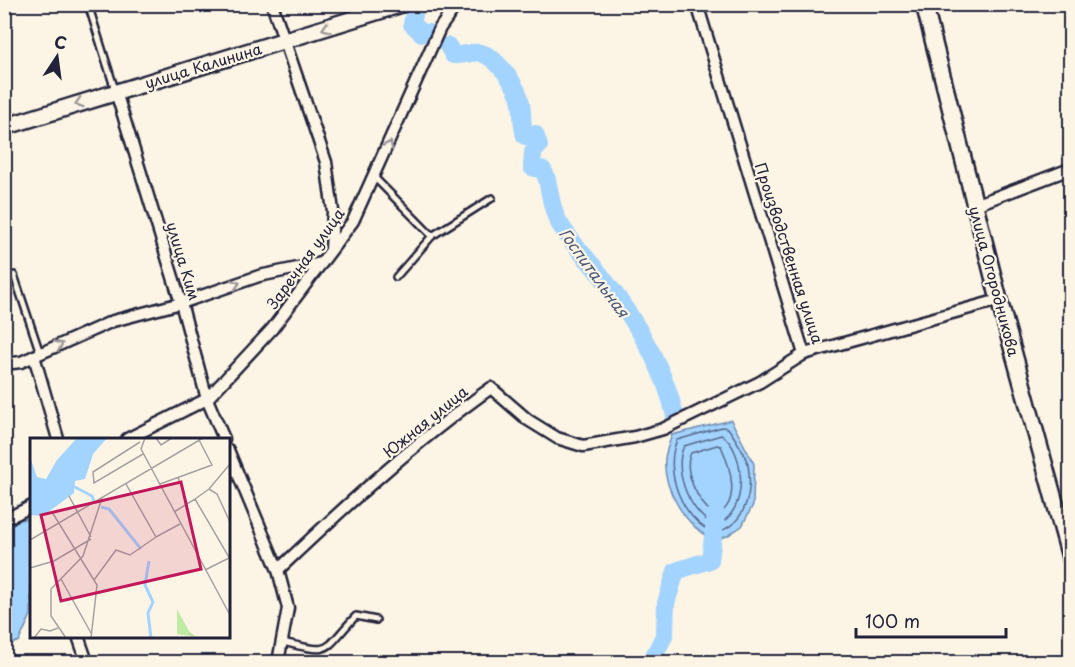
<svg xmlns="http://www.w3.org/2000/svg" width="1075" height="667" viewBox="0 0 1075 667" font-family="'Playpen Sans',sans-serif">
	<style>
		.water { fill: #a3d3ff; stroke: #6f8cb1; stroke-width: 1.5 }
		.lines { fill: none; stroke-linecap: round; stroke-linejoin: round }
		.shore { stroke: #566989; stroke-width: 1.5 }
		.river { stroke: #a3d3ff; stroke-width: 18 }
		.lane-casing { stroke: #22223b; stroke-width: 10 }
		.street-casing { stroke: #22223b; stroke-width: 15 }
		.secondary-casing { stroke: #22223b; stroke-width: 20 }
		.lane { stroke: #fcf5e5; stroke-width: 5 }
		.street { stroke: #fcf5e5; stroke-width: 10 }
		.secondary { stroke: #fcf5e5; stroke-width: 15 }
		.oneway { stroke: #9a9698 }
		.labels { text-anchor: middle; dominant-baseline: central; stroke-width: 4.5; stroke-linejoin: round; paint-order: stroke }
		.street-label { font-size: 15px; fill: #22223b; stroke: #fcf5e5 }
		.water-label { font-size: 16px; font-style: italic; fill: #495776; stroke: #fcf5e5 }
		.inset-river { fill: none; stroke: #a3d3ff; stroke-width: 3 }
		.inset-road { fill: none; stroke: #a5a1a1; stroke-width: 1.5 }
		.view { fill: #c2185b; fill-opacity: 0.15; stroke: #c2185b; stroke-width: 3 }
		.inset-edge { fill: none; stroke: #22223b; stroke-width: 3 }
	</style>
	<rect width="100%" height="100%" fill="#fcf5e5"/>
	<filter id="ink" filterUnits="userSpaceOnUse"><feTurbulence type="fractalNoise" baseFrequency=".0167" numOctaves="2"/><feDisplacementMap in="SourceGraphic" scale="12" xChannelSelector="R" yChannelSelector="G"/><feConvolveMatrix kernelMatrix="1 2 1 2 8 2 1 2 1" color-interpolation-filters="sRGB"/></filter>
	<g filter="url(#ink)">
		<!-- water -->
		<g class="water">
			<path d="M731,420L754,464L753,505L742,526L727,536L714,540C687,528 662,489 665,458C666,451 669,443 672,435Z"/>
			<polygon points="31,518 31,615 19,641 5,647 5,530 19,520"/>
		</g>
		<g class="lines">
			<!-- shore -->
			<g class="shore">
				<path d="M722,427L728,428C735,438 745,453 748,465C753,494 745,526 714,533C682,520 663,471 677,440Z"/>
				<path d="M721,435C746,448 750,516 715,525C690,515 672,470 684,446Z"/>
				<path d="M717,445L721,446C730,466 742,504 716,515C699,507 682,470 691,453Z"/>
			</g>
			<!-- river -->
			<g class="river">
				<polyline points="415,9 412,24 422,33 429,33"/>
				<path d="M448,46L453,55C462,56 473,51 481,53C497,57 519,88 521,103C523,114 521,124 525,136L535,134L539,146L533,152L532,167L543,170L546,176C550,190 551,208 558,221C570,242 588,259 603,278C633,317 665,368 675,416"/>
				<polyline points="651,662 665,634 666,603 676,571 710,560 716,514"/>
			</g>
			<defs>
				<g id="lane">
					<polyline points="88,4 115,90"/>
					<polyline points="375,178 432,236"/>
					<polyline points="14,275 40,353"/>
					<polyline points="396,277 432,236 492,198"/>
					<path d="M283,642C335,655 322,651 356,616L376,620"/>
				</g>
				<g id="street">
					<polyline points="272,4 326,162 333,211 331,250"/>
					<polyline points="697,4 804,354 999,300"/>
					<polyline points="1070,4 1070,7"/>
					<polyline points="116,92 181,303 207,399 224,439"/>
					<polyline points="975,205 1070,169"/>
					<polyline points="34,356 58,439"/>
					<polyline points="4,364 21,362 113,321 181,303 259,276 322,263"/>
					<polyline points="127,439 207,399 272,329 353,221 440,28 457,4"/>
					<polyline points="228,450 278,570 288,608 278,662"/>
					<polyline points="4,520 32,506"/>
					<path d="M278,570C345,506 415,442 491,388L528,420L557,438L583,446L635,437L663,429L760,382L804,354"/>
					<polyline points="78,636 87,662"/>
				</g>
				<g id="secondary">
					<polyline points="924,4 999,300 1070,557"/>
					<polyline points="4,127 402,4"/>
				</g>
			</defs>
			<!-- lane casing -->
			<use href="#lane" class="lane-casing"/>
			<!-- street casing -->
			<use href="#street" class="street-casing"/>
			<!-- secondary casing -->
			<use href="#secondary" class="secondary-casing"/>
			<!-- lane -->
			<use href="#lane" class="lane"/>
			<!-- street -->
			<use href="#street" class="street"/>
			<!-- secondary -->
			<use href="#secondary" class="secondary"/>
		</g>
		<!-- one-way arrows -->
		<defs><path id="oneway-chevron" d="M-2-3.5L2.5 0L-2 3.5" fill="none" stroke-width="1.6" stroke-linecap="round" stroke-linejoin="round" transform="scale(1.5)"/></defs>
		<g class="oneway">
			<use href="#oneway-chevron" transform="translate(326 28) rotate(163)"/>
			<use href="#oneway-chevron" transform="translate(79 103) rotate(162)"/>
			<use href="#oneway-chevron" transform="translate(389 145) rotate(-66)"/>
			<use href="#oneway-chevron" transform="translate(236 284) rotate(-19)"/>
			<use href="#oneway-chevron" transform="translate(59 345) rotate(-24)"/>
		</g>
	</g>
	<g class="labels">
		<!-- street labels -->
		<g class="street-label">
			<text transform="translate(203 65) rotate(-17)">улица Калинина</text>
			<text transform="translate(790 253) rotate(72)">Производственная улица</text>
			<text transform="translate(305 258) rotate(-54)">Заречная улица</text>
			<text transform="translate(184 261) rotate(73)">улица Ким</text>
			<text transform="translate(995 281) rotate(75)">улица Огородникова</text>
			<text transform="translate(425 421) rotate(-39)">Южная улица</text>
		</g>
		<!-- water labels -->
		<g class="water-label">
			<text transform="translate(595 272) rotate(54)">Госпитальная</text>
		</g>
	</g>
	<!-- overview -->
	<g transform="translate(30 438)">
		<rect width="200" height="200" fill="#fcf5e5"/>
		<path d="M147,171L159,193L166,199L147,196Z" fill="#c1eaa5"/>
		<path d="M47,0H77L63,16L55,41L45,43L44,55L13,78L0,77V19L7,39L16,41L27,22Z" fill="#a3d3ff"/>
		<path class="inset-river" d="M41,47L62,58L64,63M71,69L79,71L111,111M119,123L115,147L123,164L118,175L121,200"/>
		<path class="inset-road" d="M115,0L111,11L200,177M126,0L131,7L142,0M110,4L63,34L64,45L113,16M148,39L157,65M96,46L126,99L150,86M130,46L182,27L168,0M179,51L187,56L200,84M39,58L61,99M165,61L179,51L200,26M22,74L67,147L61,200M144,74L165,61L200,121M0,102L173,0M0,130L24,123L61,101M175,132L199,120M31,141L61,195M64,142L86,112L100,117L126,99M4,200L11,191L20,193L28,190M36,200L21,178V151L53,118L72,60"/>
		<path class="view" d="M151,44L171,131L31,163L11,77Z"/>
		<rect width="200" height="200" class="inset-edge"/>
	</g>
	<!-- margin -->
	<rect width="1075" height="667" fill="none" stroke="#fcf5e5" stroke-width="24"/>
	<rect x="12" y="12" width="1051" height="643" fill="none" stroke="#22223b" stroke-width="2" filter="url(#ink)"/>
	<!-- north arrow -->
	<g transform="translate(57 57) rotate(13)" stroke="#fcf5e5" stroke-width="4.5" paint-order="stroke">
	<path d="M0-4.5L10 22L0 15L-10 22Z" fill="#22223b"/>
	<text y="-9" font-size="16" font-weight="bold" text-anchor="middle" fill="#22223b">С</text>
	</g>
	<!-- scale -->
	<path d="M856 628v9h150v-9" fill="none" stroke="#22223b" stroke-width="3"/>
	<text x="865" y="628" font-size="18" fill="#22223b" stroke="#fcf5e5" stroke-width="4.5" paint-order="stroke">100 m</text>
</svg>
